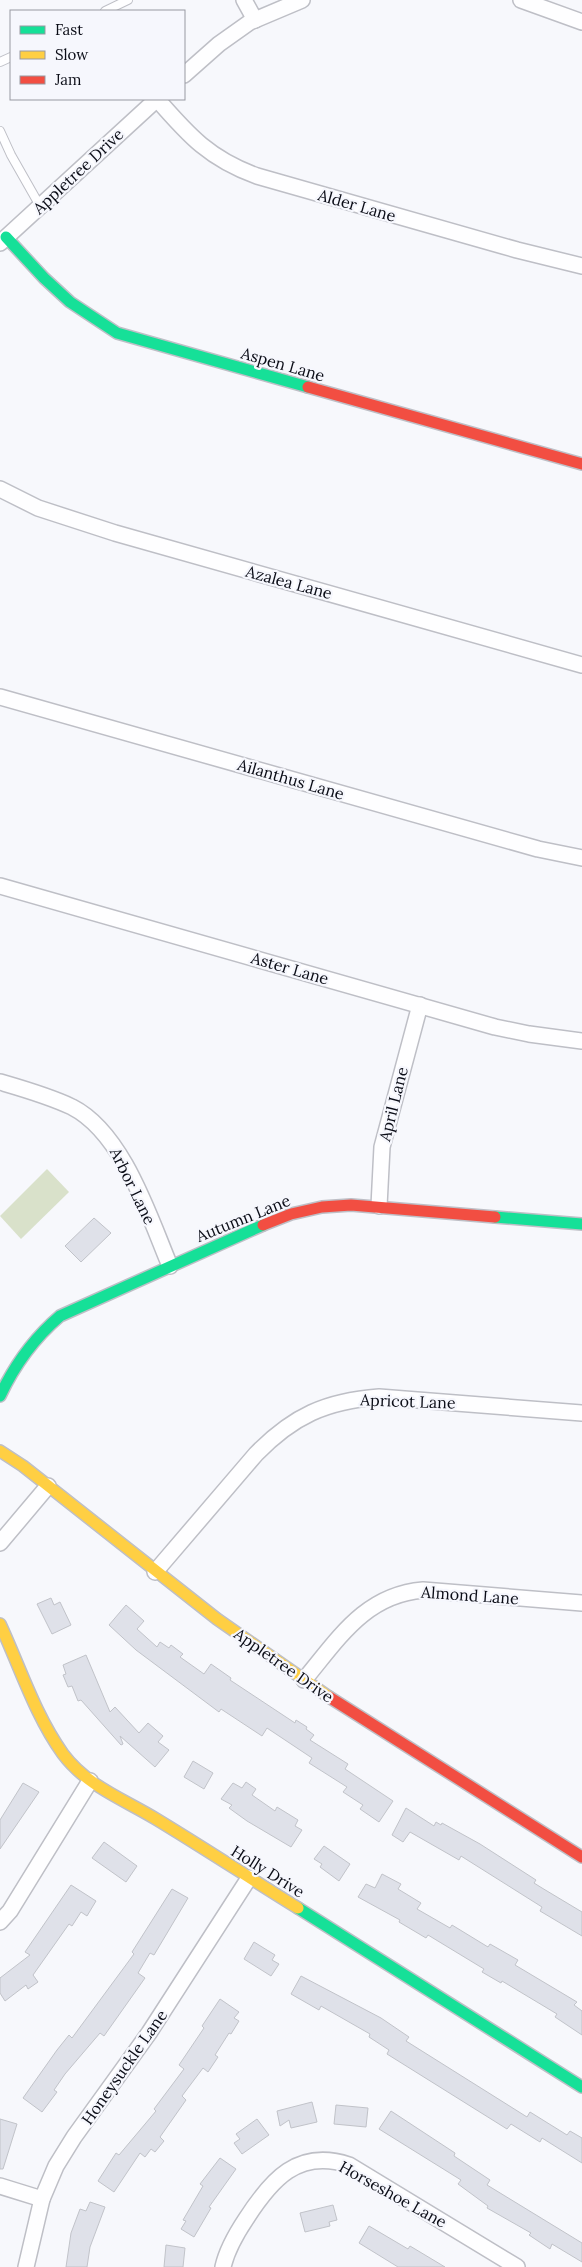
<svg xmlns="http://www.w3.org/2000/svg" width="582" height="2267" viewBox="0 0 582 2267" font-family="Lora,serif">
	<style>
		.green { fill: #d9e1ca }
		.building { fill: #dfe1e9; stroke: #c1c3c9 }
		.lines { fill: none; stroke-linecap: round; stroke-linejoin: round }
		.lane-casing { stroke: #bebfc6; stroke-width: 10 }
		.street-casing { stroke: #bebfc6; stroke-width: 18 }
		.fast-casing { stroke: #bebfc6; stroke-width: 14 }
		.slow-casing { stroke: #bebfc6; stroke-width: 14 }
		.jam-casing { stroke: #bebfc6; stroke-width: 14 }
		.lane { stroke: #fefeff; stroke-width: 8 }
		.street { stroke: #fefeff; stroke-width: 15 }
		.fast { stroke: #16e098; stroke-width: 11 }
		.slow { stroke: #ffcf43; stroke-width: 11 }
		.jam { stroke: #f24e42; stroke-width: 11 }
		.labels { text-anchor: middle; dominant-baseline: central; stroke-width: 4.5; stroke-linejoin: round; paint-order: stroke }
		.street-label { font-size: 16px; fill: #0a0c16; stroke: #f6f7fd }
	</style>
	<rect width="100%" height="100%" fill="#f7f8fc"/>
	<!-- green -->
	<polygon class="green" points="47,1169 69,1192 21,1239 0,1216"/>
	<!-- building -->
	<g class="building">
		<polygon points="94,1218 111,1233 81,1262 65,1246"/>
		<polygon points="51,1598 54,1605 60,1602 71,1625 52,1634 37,1604"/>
		<polygon points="126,1605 144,1621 137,1629 157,1647 160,1642 169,1648 171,1645 183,1654 180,1657 204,1674 211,1664 231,1678 230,1680 295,1723 296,1720 307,1727 306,1729 314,1735 310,1740 348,1764 345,1769 393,1801 379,1822 360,1809 363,1805 343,1792 347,1787 309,1763 312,1758 267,1728 262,1736 221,1709 219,1712 136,1650 109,1625"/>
		<polygon points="86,1655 110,1712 115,1707 139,1733 148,1723 163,1736 158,1742 169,1750 155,1767 120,1736 123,1744 121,1745 81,1700 78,1701 72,1686 68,1687 63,1675 66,1674 63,1665"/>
		<polygon points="193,1761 213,1773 204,1789 184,1777"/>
		<polygon points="246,1782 256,1789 252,1795 275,1811 277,1807 298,1820 295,1826 302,1830 291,1847 247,1821 229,1808 232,1805 221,1799 233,1783 242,1788"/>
		<polygon points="23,1783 39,1792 0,1849 0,1820"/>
		<polygon points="406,1808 434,1826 436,1822 441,1825 442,1823 480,1844 536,1880 534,1883 542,1888 582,1912 582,1936 540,1911 542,1907 461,1856 459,1860 410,1832 403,1842 392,1835"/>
		<polygon points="104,1842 137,1866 126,1882 92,1858"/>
		<polygon points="324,1846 350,1864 339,1881 320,1867 322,1864 314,1859"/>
		<polygon points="382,1874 401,1884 398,1889 421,1903 417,1909 450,1928 452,1925 488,1947 490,1944 518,1960 515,1965 577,2002 574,2005 582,2011 582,2035 555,2017 557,2014 502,1981 501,1983 482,1972 484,1969 428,1935 426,1938 399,1922 400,1920 358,1897 366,1884 375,1888"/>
		<polygon points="71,1885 96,1901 87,1916 81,1912 72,1926 69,1924 33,1975 38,1982 28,1989 26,1985 5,2001 0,1993 0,1978 30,1955 25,1952"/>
		<polygon points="172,1889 188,1898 154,1955 150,1953 138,1973 145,1978 104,2036 100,2033 65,2074 54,2090 57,2092 42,2112 23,2098 57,2050 69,2035 72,2038 134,1954 132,1952"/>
		<polygon points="254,1942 275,1955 272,1960 279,1964 271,1976 244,1959"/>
		<polygon points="301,1976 381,2018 409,2037 406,2041 527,2117 530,2112 567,2135 570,2131 582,2138 582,2163 542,2138 540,2142 511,2124 507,2129 387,2054 389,2050 369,2037 370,2034 321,2006 319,2010 291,1994"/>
		<polygon points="220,1999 239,2012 234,2018 239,2021 231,2034 229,2033 215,2055 218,2057 208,2072 203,2068 182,2096 186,2100 160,2137 164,2141 155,2152 151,2149 145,2157 140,2153 114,2192 98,2181 116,2153 119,2155 156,2111 154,2109 184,2069 179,2065 204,2028 202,2026"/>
		<polygon points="312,2102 317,2122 291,2128 289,2120 280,2126 277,2111"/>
		<polygon points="336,2105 368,2108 366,2127 334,2124"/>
		<polygon points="391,2111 455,2153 454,2156 490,2180 487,2185 582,2243 582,2262 552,2244 550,2249 529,2235 531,2233 487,2208 488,2206 458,2184 461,2180 379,2129"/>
		<polygon points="0,2119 17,2124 3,2169 0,2169"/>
		<polygon points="257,2119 269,2135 242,2154 234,2143 240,2139 236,2134"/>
		<polygon points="220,2158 236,2169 209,2207 211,2208 194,2237 181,2229 186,2221 183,2220 203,2186 200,2184"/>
		<polygon points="90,2202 105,2207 90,2247 87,2267 66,2267 71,2233 80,2209 86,2211"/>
		<polygon points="333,2205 337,2220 329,2222 330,2226 305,2232 300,2213"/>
		<polygon points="369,2226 408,2249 410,2246 445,2267 398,2267 359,2243"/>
		<polygon points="166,2245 185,2248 183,2267 164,2267"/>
	</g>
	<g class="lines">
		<defs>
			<g id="lane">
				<polyline points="105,11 128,0"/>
				<polyline points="0,62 11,57"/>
				<polyline points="0,131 11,155 40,206"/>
			</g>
			<g id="street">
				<polyline points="244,0 255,20"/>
				<polyline points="521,0 582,22"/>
				<polyline points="184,75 219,44 250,22 302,0"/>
				<path d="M157,99C189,136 210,159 257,176L517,250L582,266"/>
				<polyline points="0,243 157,99"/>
				<polyline points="0,489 38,508 115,533 582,665"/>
				<polyline points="0,697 538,849 582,858"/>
				<polyline points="0,886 495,1027 529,1034 582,1041"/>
				<path d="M0,1082C24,1089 49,1096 72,1107C123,1133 149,1216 170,1266"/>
				<polyline points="379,1206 382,1147 420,1005"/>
				<polyline points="0,1543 48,1486"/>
				<path d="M155,1572L256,1454C293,1416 326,1401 379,1397L582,1413"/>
				<path d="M304,1680C339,1638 365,1595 423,1590L582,1603"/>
				<polyline points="0,1922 10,1911 90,1781"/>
				<polyline points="0,2186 42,2199"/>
				<polyline points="26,2267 42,2199 56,2166 74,2137 149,2033 249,1878"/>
				<path d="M223,2267C227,2249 236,2234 246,2219C271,2180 298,2148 349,2165L517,2267"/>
			</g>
			<g id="fast">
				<polyline points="6,237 44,278 70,302 117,333 308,387"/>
				<polyline points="495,1217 582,1224"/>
				<path d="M0,1396C15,1364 33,1339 60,1316L263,1225"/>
				<polyline points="298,1908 582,2087"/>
			</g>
			<g id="slow">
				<polyline points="0,1451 23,1466 217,1619 329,1697"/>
				<path d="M0,1624C20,1667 35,1715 63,1754C87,1786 123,1799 156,1819C204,1848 251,1879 298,1908"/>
			</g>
			<g id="jam">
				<polyline points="308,387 582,464"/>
				<polyline points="263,1225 291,1214 322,1207 351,1205 495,1217"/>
				<polyline points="329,1697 582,1857"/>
			</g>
		</defs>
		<!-- lane casing -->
		<use href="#lane" class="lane-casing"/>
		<!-- street casing -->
		<use href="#street" class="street-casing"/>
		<!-- fast casing -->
		<use href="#fast" class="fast-casing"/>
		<!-- slow casing -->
		<use href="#slow" class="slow-casing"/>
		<!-- jam casing -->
		<use href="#jam" class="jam-casing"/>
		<!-- lane -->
		<use href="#lane" class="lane"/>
		<!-- street -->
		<use href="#street" class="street"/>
		<!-- fast -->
		<use href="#fast" class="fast"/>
		<!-- slow -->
		<use href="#slow" class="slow"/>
		<!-- jam -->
		<use href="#jam" class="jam"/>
	</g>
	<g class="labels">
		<!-- street labels -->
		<g class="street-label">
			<text transform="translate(78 171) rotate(-43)">Appletree Drive</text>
			<text transform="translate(357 205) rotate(16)">Alder Lane</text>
			<text transform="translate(283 364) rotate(16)">Aspen Lane</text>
			<text transform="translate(289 582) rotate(15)">Azalea Lane</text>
			<text transform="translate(291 779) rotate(16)">Ailanthus Lane</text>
			<text transform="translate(290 968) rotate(16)">Aster Lane</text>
			<text transform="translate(393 1104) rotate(-76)">April Lane</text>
			<text transform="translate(133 1186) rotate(64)">Arbor Lane</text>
			<text transform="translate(243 1218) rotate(-22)">Autumn Lane</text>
			<text transform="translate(408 1401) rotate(2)">Apricot Lane</text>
			<text transform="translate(470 1595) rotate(4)">Almond Lane</text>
			<text transform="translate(284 1665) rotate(35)">Appletree Drive</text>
			<text transform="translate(268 1871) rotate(32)">Holly Drive</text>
			<text transform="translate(124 2067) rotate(-55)">Honeysuckle Lane</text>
			<text transform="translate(393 2194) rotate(29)">Horseshoe Lane</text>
		</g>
	</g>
	<!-- legend -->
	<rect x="10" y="10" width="175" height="90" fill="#f6f7fd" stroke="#9899a1"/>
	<rect x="20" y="26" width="25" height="8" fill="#16e098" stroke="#9899a1"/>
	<text x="55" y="35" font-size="15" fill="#0a0c16">Fast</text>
	<rect x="20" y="51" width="25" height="8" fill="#ffcf43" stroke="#9899a1"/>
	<text x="55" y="60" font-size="15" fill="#0a0c16">Slow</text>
	<rect x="20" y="76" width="25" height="8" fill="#f24e42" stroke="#9899a1"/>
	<text x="55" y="85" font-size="15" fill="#0a0c16">Jam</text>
</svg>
